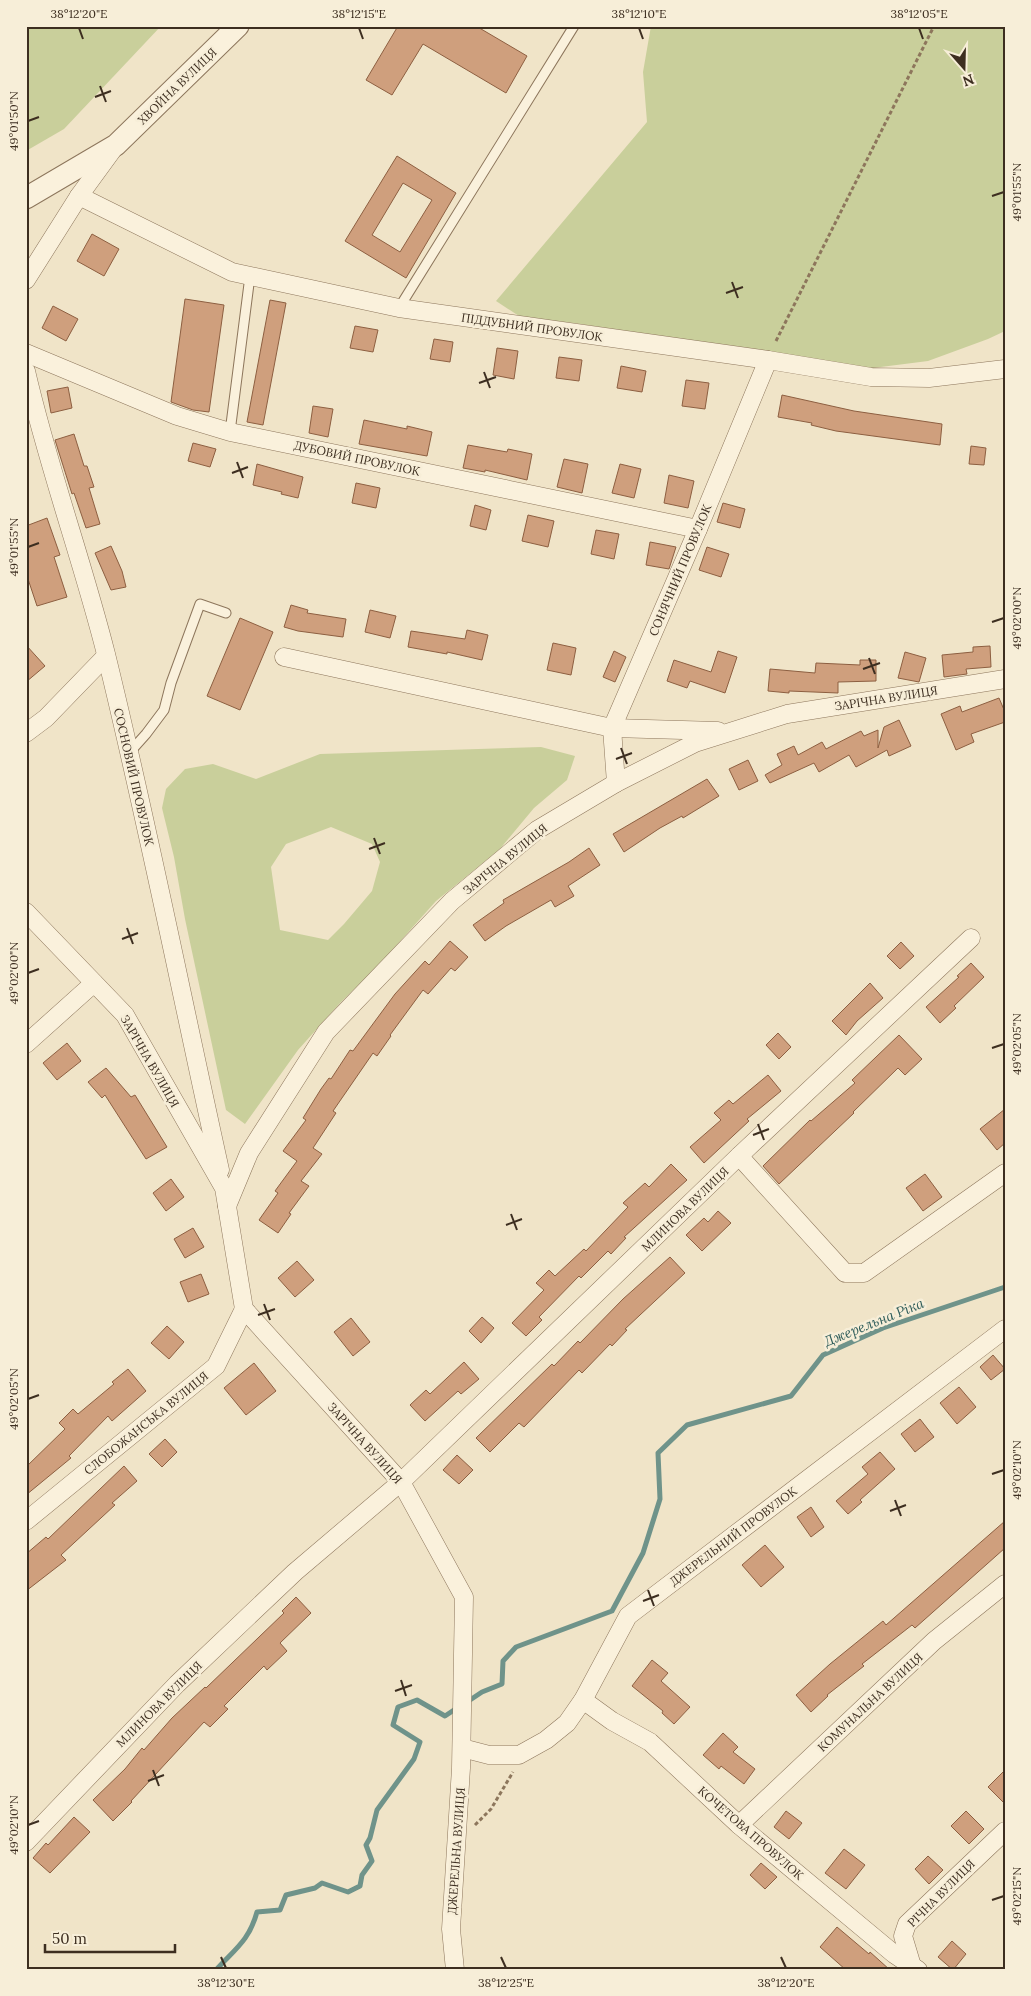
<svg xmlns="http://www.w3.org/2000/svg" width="1031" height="1996" viewBox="0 0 1031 1996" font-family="Lora,serif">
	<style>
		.green { fill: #c9cf9b; fill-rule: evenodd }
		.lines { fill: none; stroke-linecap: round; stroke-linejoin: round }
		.stream { stroke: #6f938a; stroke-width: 5 }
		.building { fill: #cf9f7d; stroke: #8d5f41; fill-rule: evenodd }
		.service-casing { stroke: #8d765c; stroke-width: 11 }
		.minor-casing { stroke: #8d765c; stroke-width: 19 }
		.tertiary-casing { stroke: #8d765c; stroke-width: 23 }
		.path { stroke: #8d765c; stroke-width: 3; stroke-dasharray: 4 2.5; stroke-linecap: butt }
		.service { stroke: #faf1dc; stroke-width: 9 }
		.minor { stroke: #faf1dc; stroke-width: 18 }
		.tertiary { stroke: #faf1dc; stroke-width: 21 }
		.ticks { fill: none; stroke: #3d2e20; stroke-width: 2 }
		.labels { text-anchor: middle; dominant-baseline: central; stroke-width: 5; stroke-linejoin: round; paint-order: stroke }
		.street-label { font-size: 12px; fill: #3d2e20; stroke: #f7eed8 }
		.water-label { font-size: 14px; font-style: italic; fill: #2f5d5a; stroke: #f7eed8 }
		.neatline { fill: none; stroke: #3d2e20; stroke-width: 2 }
		.ticks-label { font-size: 12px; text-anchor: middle; fill: #3d2e20 }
	</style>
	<rect width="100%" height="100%" fill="#f0e4c8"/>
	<!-- green -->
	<g class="green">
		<polygon points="26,26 161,26 64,129 26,151"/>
		<polygon points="651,26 1005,26 1005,331 988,339 928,361 865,369 574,323 522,318 496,301 647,122 643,72"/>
		<path d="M541,747L575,756L567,780L534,808L499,850L436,901L379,965L341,1002L298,1050L245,1124L226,1110L185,919L174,857L162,808L166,789L185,769L213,764L256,779L320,754ZM331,827L372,844L380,862L372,891L344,924L328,940L280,930L271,867L286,844Z"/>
	</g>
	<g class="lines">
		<!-- stream -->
		<g class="stream">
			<polyline points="467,1702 482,1692 502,1684 503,1661 516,1647 612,1611 643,1553 660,1499 658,1453 687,1425 791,1396 823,1355 883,1328 1005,1287"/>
			<path d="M216,1970C235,1949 249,1941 257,1912L280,1910L286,1895L315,1888L322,1883L348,1892L360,1886L362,1875L372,1861L366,1845L370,1838L377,1810L414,1759L420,1742L393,1725L398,1707L417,1700L445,1716L457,1708"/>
		</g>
	</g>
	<!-- building -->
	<g class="building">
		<polygon points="398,26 476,26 527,56 506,93 423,44 392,95 366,80"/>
		<path d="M397,156L456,193L406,278L345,241ZM403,183L432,200L400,252L372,235Z"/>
		<polygon points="92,234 119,249 104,276 77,261"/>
		<polygon points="185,299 224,305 209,412 193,410 171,402"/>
		<polygon points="270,300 286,303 263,425 247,422"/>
		<polygon points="53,306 78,319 66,341 42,328"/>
		<polygon points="355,326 378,330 373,352 350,348"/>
		<polygon points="434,339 453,342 450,362 430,359"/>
		<polygon points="497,348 518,351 514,379 493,375"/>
		<polygon points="559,357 582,360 579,381 556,378"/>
		<polygon points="621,366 646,371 642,392 617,388"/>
		<polygon points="686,380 709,383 705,409 682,406"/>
		<polygon points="68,387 72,408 51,413 47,391"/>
		<polygon points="782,395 854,411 942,424 940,445 836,431 811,425 812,423 778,417"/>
		<polygon points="313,406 333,409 328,437 309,433"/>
		<polygon points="364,420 407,429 407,426 432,432 427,456 359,444"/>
		<polygon points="74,434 84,466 87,466 94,487 89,488 100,524 86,528 74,493 72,494 55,440"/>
		<polygon points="193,443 216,449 210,467 188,461"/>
		<polygon points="468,445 507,452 508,449 532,454 527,480 485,470 485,472 463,468"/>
		<polygon points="971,446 986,448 984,465 969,464"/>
		<polygon points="564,459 588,464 582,493 557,487"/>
		<polygon points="257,464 303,477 298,498 281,494 282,492 253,485"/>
		<polygon points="620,464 641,469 634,498 612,493"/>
		<polygon points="669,475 694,481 688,508 664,503"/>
		<polygon points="356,483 380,488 376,508 352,503"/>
		<polygon points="723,503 745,509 740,528 717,522"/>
		<polygon points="475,505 491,510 486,530 470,526"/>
		<polygon points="528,515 554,521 548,547 522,541"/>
		<polygon points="47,518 60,555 54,557 67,597 37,606 26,573 26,526"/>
		<polygon points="596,530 619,534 614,559 591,554"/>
		<polygon points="650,542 676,547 669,569 646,565"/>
		<polygon points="111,546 122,571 126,587 111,590 95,553"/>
		<polygon points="707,547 729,554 721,577 699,570"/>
		<polygon points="291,605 308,610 307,613 346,619 343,637 298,631 284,627"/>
		<polygon points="370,610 396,616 390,638 365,632"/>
		<polygon points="240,618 273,632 240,710 207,696"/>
		<polygon points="467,630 488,635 482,660 447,652 447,654 408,647 411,631 465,639"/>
		<polygon points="553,643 576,648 571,675 547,670"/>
		<polygon points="26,645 45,666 26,682"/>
		<polygon points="990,646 991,667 966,669 967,674 944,677 942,655 973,652 973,647"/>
		<polygon points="614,651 626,657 615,682 603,677"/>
		<polygon points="718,651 737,657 725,693 690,681 687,688 667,681 674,660 711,672"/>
		<polygon points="905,652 926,658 919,682 898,678"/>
		<polygon points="860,660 876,660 876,681 838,682 838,693 789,691 789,693 768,691 770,669 815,673 816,663 860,665"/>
		<polygon points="999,698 1005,712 1005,722 971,734 974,742 956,750 941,714 960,706 962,712"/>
		<polygon points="899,720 911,746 889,756 887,750 856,767 849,755 819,772 814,763 770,783 765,775 782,765 777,754 794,746 798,755 822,742 826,749 861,731 864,736 878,730 878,748 884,727"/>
		<polygon points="748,760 758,781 739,790 729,769"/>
		<polygon points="707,779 719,796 683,818 682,816 660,828 624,852 613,834"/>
		<polygon points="589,848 600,865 568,886 574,896 555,907 551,900 506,926 485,941 473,925 504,903 503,900 569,862"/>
		<polygon points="450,941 468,957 455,971 451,968 428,994 423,990 390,1035 391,1036 377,1056 373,1053 333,1111 336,1113 313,1148 322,1154 301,1181 309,1186 289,1213 291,1214 278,1233 259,1220 278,1193 275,1191 297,1161 283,1151 306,1120 303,1118 321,1089 329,1078 331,1079 350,1050 353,1051 395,994 425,961 429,965"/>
		<polygon points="901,942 914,956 900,969 887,956"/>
		<polygon points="971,963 984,977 954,1006 956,1008 940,1023 926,1007 959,977 957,976"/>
		<polygon points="870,983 883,998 857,1021 846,1035 832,1021"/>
		<polygon points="778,1033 791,1047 779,1059 766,1045"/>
		<polygon points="899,1035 922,1059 905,1075 898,1068 853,1112 854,1113 779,1184 763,1166 810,1120 811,1121 855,1083 852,1080"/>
		<polygon points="67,1043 81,1061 57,1080 43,1063"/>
		<polygon points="106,1068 131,1097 135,1095 167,1147 146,1159 105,1095 102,1098 88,1082"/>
		<polygon points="768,1075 781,1091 747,1119 749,1121 704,1163 690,1147 721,1120 714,1113 729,1100 733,1104"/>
		<polygon points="1005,1109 1005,1143 997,1150 980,1129"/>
		<polygon points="671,1164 687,1180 624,1237 626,1238 611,1254 608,1251 581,1278 579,1276 539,1317 542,1320 526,1336 512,1323 544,1290 536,1283 549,1270 555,1276 584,1249 586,1251 628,1207 623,1203 645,1183 649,1187"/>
		<polygon points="925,1174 942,1197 923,1211 906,1188"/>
		<polygon points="171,1179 184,1197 166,1211 153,1193"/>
		<polygon points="718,1211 731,1223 702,1251 686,1235 704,1218 708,1222"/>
		<polygon points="193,1228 204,1247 185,1258 174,1239"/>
		<polygon points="670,1257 685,1273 625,1329 627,1330 612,1346 610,1344 582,1373 579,1370 524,1427 519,1423 490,1452 476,1438 552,1364 554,1366 578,1341 580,1343 623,1299"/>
		<polygon points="297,1261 314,1280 295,1297 278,1278"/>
		<polygon points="201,1274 209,1294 188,1302 180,1282"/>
		<polygon points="482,1317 494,1328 481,1343 469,1331"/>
		<polygon points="351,1318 370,1342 353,1356 334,1332"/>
		<polygon points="167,1326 184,1342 169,1359 151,1343"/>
		<polygon points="993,1355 1005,1369 991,1380 980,1367"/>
		<polygon points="464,1362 479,1379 461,1394 458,1391 425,1421 410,1405 426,1390 430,1394"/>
		<polygon points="254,1363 276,1391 246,1415 224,1388"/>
		<polygon points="128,1369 146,1391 112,1421 108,1416 69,1456 71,1458 26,1495 26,1467 65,1429 59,1423 73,1409 78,1414 114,1384 112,1382"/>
		<polygon points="959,1387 976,1407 957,1424 940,1403"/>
		<polygon points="920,1419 934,1437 915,1452 901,1434"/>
		<polygon points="165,1439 177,1452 162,1467 149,1454"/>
		<polygon points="880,1452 895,1469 860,1500 862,1502 848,1514 836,1501 868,1474 862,1467"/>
		<polygon points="457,1455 473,1470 459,1484 443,1470"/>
		<polygon points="124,1466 137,1481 112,1503 115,1505 61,1555 66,1560 26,1591 26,1554 46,1537 48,1539"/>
		<polygon points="811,1507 824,1527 811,1537 797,1517"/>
		<polygon points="1005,1521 1005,1548 915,1628 912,1625 862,1664 864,1666 827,1695 828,1696 811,1712 796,1695 830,1664 883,1621 886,1625"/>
		<polygon points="765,1545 784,1567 761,1587 742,1565"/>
		<polygon points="296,1597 311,1613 280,1643 287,1651 267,1670 264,1666 224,1706 228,1709 210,1727 204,1722 131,1801 132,1802 113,1821 93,1800 125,1769 142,1748 144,1750 172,1718 205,1687 206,1688 284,1613 282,1611"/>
		<polygon points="652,1660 668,1673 661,1681 690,1707 674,1724 662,1713 663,1711 632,1686"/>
		<polygon points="723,1733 738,1747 733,1752 755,1769 744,1784 721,1766 719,1769 703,1755"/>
		<polygon points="1005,1770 1005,1804 988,1787"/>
		<polygon points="786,1811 802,1823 789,1839 774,1827"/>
		<polygon points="966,1811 984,1829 969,1844 951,1826"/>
		<polygon points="74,1817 90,1832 50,1873 33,1858 46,1843 48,1845"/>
		<polygon points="844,1849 865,1865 846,1889 825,1873"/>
		<polygon points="928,1856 943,1870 929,1884 915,1869"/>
		<polygon points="761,1863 777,1877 765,1889 750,1875"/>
		<polygon points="837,1927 869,1954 870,1952 890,1970 846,1970 820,1947"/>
		<polygon points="952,1941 966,1954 953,1970 938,1957"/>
	</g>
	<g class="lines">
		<defs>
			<g id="service">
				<polyline points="399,308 574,26"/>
				<polyline points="230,432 250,276"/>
				<polyline points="129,753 146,734 164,710 171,683 200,604 226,613"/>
			</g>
			<g id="minor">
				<polyline points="79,196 232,272 399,308 768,360 871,377 929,378 1005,369"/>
				<polyline points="26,280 79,196 114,148"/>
				<polyline points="26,353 177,416 230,432 698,529"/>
				<path d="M26,371C48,467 82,559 106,654C148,825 182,998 220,1170"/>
				<polyline points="284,657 612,728 718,731"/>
				<polyline points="26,733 46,718 106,656"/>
				<polyline points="616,783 612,728 698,529 768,360"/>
				<polyline points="26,912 125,1015 224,1188 244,1309 401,1482 464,1597 461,1768 451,1929 455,1970"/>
				<polyline points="26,1044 94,983"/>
				<polyline points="739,1156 845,1273 864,1273 1005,1173"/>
				<polyline points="227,1206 249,1153 326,1032 452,901 537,830 616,783 695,743 787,714 1005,679"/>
				<polyline points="26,1521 216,1366 244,1309"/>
				<polyline points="583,1700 612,1721 650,1742 739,1825 894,1954 918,1970"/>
				<polyline points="462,1748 489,1755 519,1755 546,1740 567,1723 583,1700 628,1616 1005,1329"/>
				<polyline points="739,1825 934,1641 1005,1584"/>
				<polyline points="26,1842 177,1684 295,1572 401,1482 739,1156 971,938"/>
				<polyline points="912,1966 903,1936 907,1924 1005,1831"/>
			</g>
			<polyline id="tertiary" points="26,198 116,145 238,26"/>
		</defs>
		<!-- service casing -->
		<use href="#service" class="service-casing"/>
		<!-- minor casing -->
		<use href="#minor" class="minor-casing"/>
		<!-- tertiary casing -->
		<use href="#tertiary" class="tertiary-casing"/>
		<!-- path -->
		<g class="path">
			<polyline points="776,341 934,26"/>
			<polyline points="475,1825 491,1809 513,1772"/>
		</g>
		<!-- service -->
		<use href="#service" class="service"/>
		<!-- minor -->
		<use href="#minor" class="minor"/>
		<!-- tertiary -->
		<use href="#tertiary" class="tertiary"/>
	</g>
	<!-- ticks -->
	<path class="ticks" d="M79,28L83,39M359,28L363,39M639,28L643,39M919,28L923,39M100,86L106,102M95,97L111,91M28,121L39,117M992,196L1004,192M732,282L738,298M726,293L743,287M484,372L490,388M479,383L496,377M237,462L243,478M232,473L248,467M28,547L39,543M992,622L1004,618M869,658L875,674M863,669L880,663M621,748L627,764M616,759L632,753M374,838L380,854M369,849L385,843M127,928L133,944M122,939L138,933M28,973L39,969M992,1048L1004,1044M758,1124L764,1140M753,1135L769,1129M511,1214L517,1230M506,1225L522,1219M264,1304L270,1320M258,1315L275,1309M28,1399L39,1395M992,1474L1004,1470M895,1500L901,1516M890,1511L906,1505M648,1590L654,1606M643,1601L659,1595M401,1680L406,1696M395,1691L412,1685M153,1770L159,1786M148,1781L164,1775M28,1825L39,1821M992,1900L1004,1896M221,1957L226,1968M501,1957L506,1968M781,1957L786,1968"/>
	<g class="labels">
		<!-- street labels -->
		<g class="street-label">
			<text transform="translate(177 86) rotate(-44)">ХВОЙНА ВУЛИЦЯ</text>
			<text transform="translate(532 327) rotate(8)">ПІДДУБНИЙ ПРОВУЛОК</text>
			<text transform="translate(357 458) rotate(12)">ДУБОВИЙ ПРОВУЛОК</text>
			<text transform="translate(680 570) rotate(-67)">СОНЯЧНИЙ ПРОВУЛОК</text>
			<text transform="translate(886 698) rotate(-9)">ЗАРІЧНА ВУЛИЦЯ</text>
			<text transform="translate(134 777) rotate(77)">СОСНОВИЙ ПРОВУЛОК</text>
			<text transform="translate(505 859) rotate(-39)">ЗАРІЧНА ВУЛИЦЯ</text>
			<text transform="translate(150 1061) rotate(60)">ЗАРІЧНА ВУЛИЦЯ</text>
			<text transform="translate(685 1209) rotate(-44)">МЛИНОВА ВУЛИЦЯ</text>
			<text transform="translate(146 1423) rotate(-39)">СЛОБОЖАНСЬКА ВУЛИЦЯ</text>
			<text transform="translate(365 1443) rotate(48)">ЗАРІЧНА ВУЛИЦЯ</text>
			<text transform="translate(733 1536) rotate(-37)">ДЖЕРЕЛЬНИЙ ПРОВУЛОК</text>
			<text transform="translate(870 1702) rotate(-43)">КОМУНАЛЬНА ВУЛИЦЯ</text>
			<text transform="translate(159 1704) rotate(-45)">МЛИНОВА ВУЛИЦЯ</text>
			<text transform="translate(751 1833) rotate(41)">КОЧЕТОВА ПРОВУЛОК</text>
			<text transform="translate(456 1851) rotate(-86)">ДЖЕРЕЛЬНА ВУЛИЦЯ</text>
			<text transform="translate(941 1893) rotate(-45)">РІЧНА ВУЛИЦЯ</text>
		</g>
		<!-- water labels -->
		<g class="water-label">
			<text transform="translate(874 1322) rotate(-22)">Джерельна Ріка</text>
		</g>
	</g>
	<!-- border -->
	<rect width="1031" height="1996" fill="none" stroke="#f7eed8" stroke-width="55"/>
	<!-- north arrow -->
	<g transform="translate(964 68) rotate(160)" stroke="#f7eed8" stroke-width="4" paint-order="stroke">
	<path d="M0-4L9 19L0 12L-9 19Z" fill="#3d2e20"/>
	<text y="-8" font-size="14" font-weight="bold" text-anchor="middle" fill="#3d2e20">N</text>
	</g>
	<!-- scale -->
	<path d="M45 1944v8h130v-8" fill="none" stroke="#3d2e20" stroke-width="2.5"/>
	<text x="52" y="1944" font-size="15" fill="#3d2e20" stroke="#f7eed8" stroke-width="4" paint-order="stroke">50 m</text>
	<rect x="28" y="28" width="976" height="1940" class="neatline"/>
	<g class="ticks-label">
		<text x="79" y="18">38°12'20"E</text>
		<text x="359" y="18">38°12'15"E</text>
		<text x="639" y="18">38°12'10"E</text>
		<text x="919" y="18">38°12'05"E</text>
		<text transform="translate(14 121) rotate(-90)" y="4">49°01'50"N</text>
		<text transform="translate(1017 192) rotate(-90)" y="4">49°01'55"N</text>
		<text transform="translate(14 547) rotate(-90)" y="4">49°01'55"N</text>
		<text transform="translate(1017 618) rotate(-90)" y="4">49°02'00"N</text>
		<text transform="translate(14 973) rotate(-90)" y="4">49°02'00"N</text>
		<text transform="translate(1017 1044) rotate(-90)" y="4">49°02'05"N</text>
		<text transform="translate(14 1399) rotate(-90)" y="4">49°02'05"N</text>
		<text transform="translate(1017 1470) rotate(-90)" y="4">49°02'10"N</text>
		<text transform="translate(14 1825) rotate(-90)" y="4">49°02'10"N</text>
		<text transform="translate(1017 1896) rotate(-90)" y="4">49°02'15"N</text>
		<text x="226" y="1987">38°12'30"E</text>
		<text x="506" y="1987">38°12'25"E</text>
		<text x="786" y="1987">38°12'20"E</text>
	</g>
</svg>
